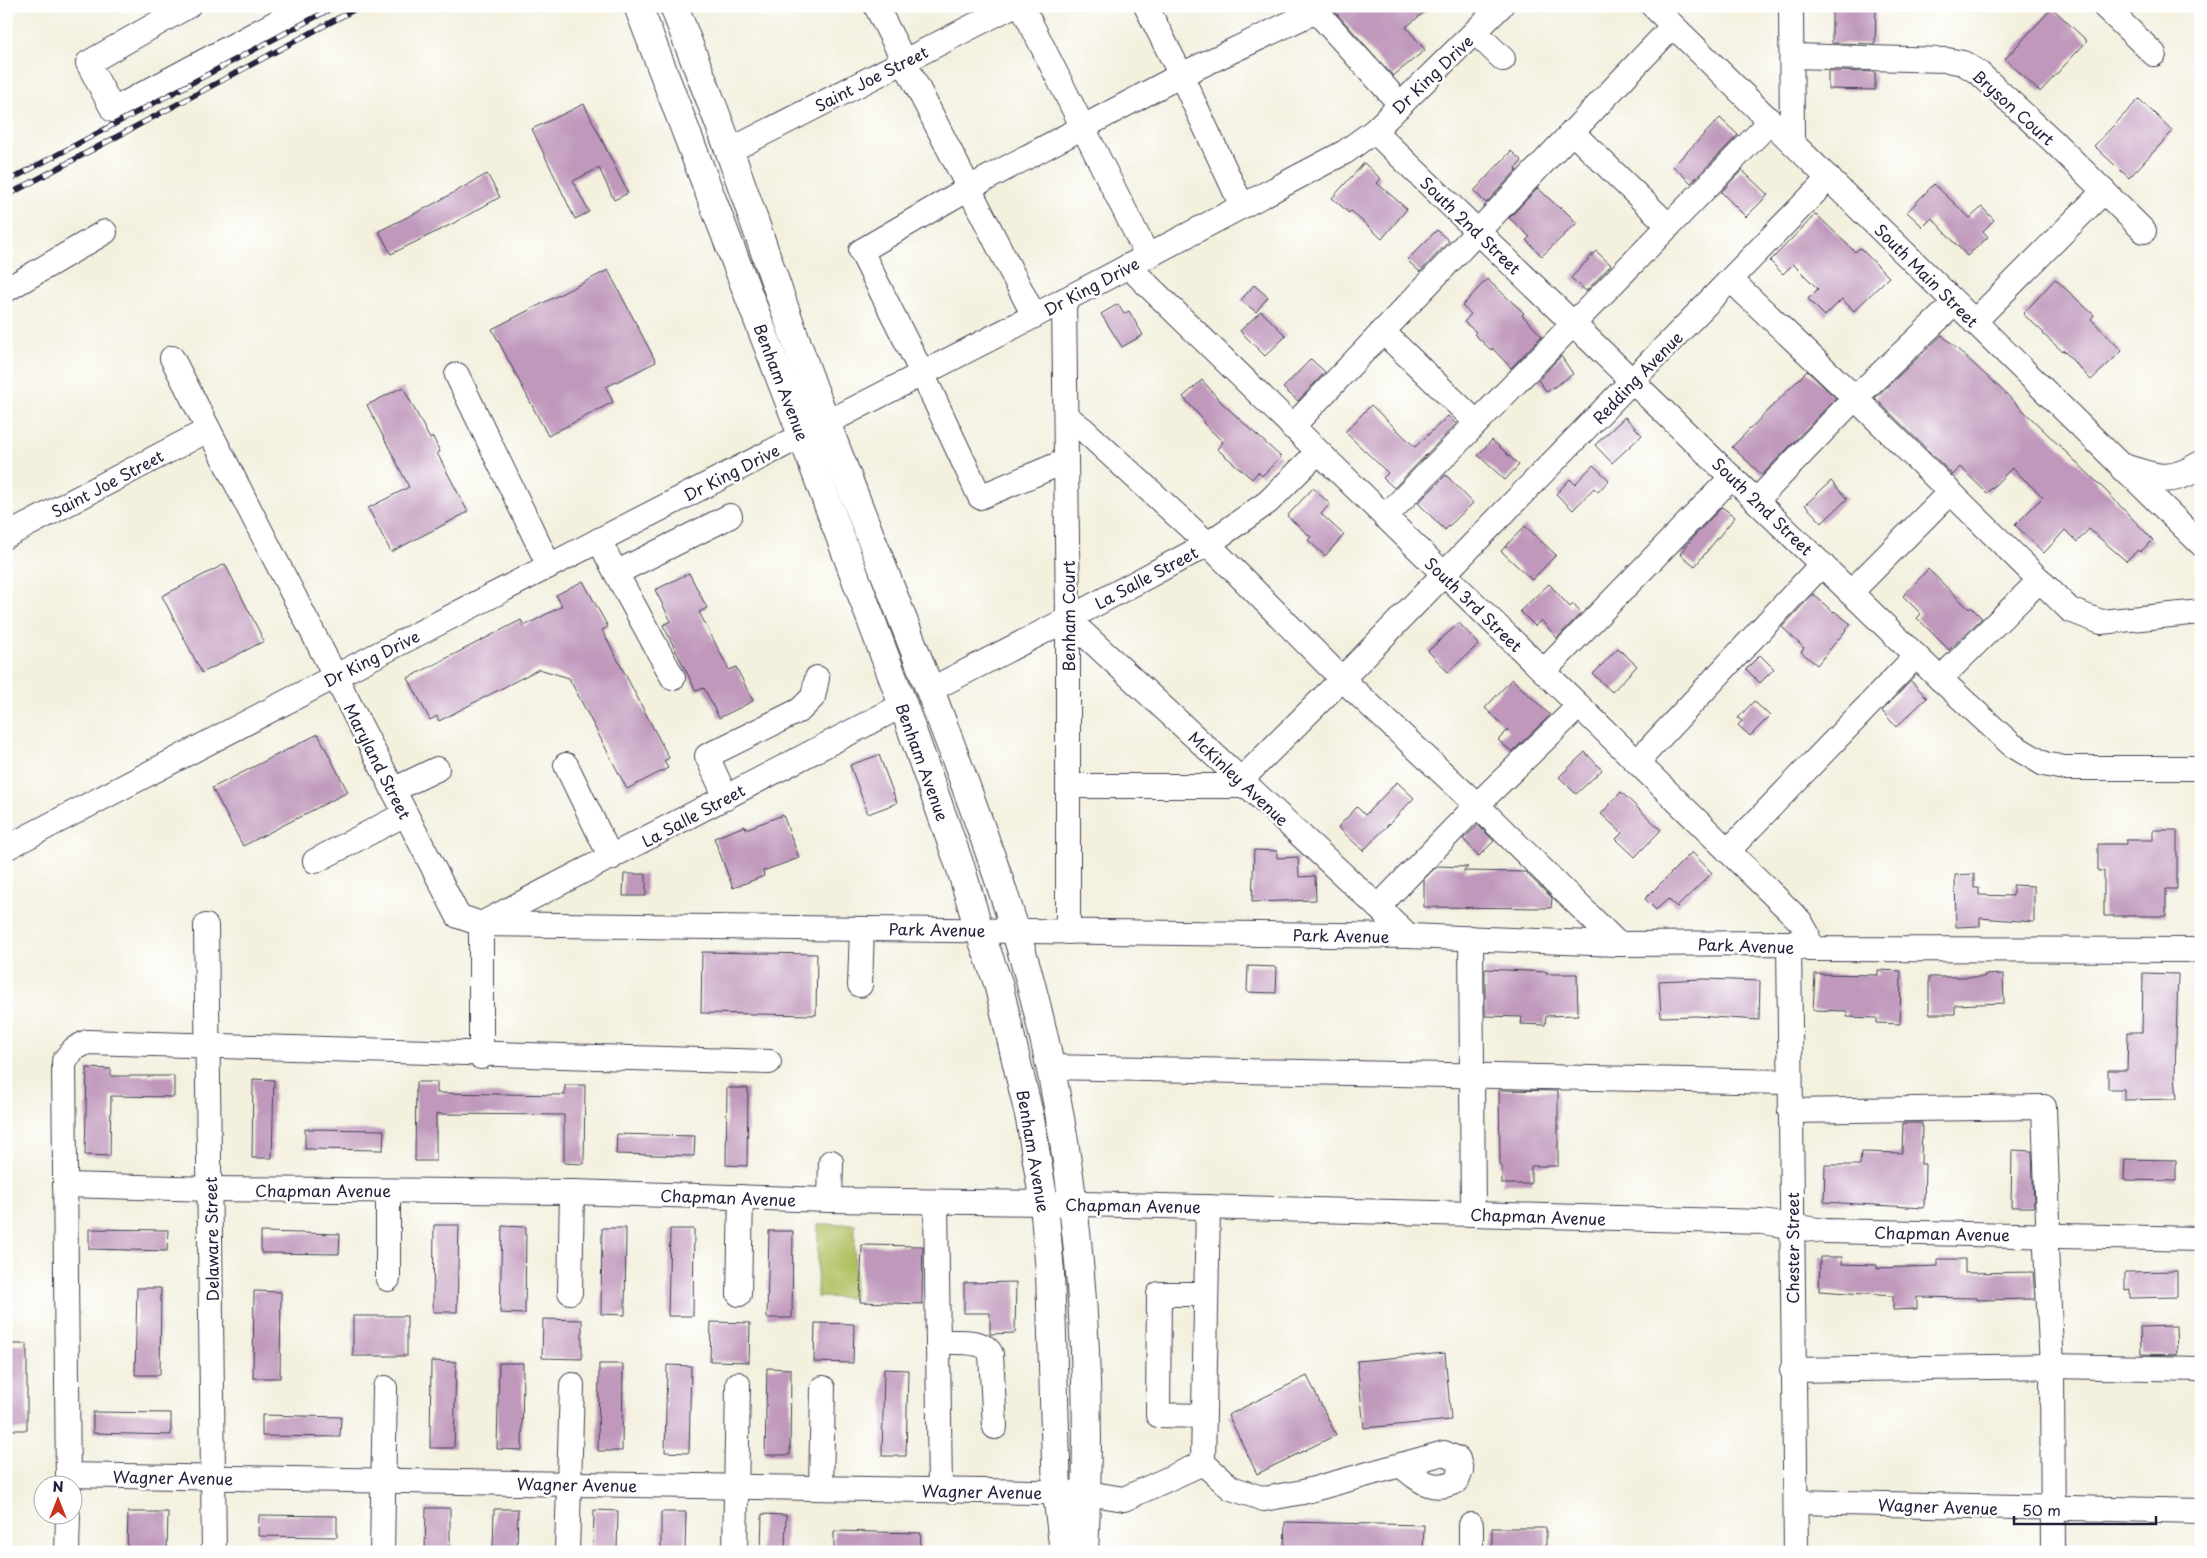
<svg xmlns="http://www.w3.org/2000/svg" width="2207" height="1558" viewBox="0 0 2207 1558" font-family="'Playpen Sans',sans-serif">
	<style>
		.green { fill: #b1c062; stroke: #6a714e }
		.building { fill: #bf98bb }
		.lines { fill: none; stroke-linecap: round; stroke-linejoin: round }
		.minor-casing { stroke: #414153; stroke-width: 26 }
		.major-casing { stroke: #414153; stroke-width: 30 }
		.minor { stroke: #fff; stroke-width: 24 }
		.major { stroke: #fff; stroke-width: 28 }
		.rail-casing { stroke: #22223b; stroke-width: 5.5 }
		.rail { stroke: #fff; stroke-width: 4; stroke-dasharray: 11; stroke-linecap: butt }
		.labels { text-anchor: middle; dominant-baseline: central; stroke-width: 5; stroke-linejoin: round; paint-order: stroke }
		.street-label { font-size: 16px; fill: #22223b; stroke: #fff }
	</style>
	<rect width="100%" height="100%" fill="#fff"/>
	<filter id="ink" filterUnits="userSpaceOnUse"><feTurbulence type="fractalNoise" baseFrequency=".02" numOctaves="2"/><feDisplacementMap in="SourceGraphic" scale="10" xChannelSelector="R" yChannelSelector="G"/><feConvolveMatrix kernelMatrix="1 2 1 2 8 2 1 2 1" color-interpolation-filters="sRGB"/></filter>
	<filter id="wash" filterUnits="userSpaceOnUse"><feTurbulence type="fractalNoise" baseFrequency=".0096" numOctaves="4" result="noise"/><feDisplacementMap in="SourceGraphic" scale="20" xChannelSelector="R" yChannelSelector="G"/><feGaussianBlur stdDeviation="1.12" result="paint"/><feColorMatrix in="noise" values="0 0 0 0 0 0 0 0 0 0 0 0 0 0 0 0 0 1.4 0 .05"/><feComposite in="paint" operator="in"/></filter>
	<g filter="url(#wash)">
		<rect width="100%" height="100%" fill="#f3f0de"/>
		<!-- green -->
		<polygon class="green" points="818,1224 855,1224 854,1298 817,1297"/>
		<g id="blocks">
			<!-- building -->
			<g class="building">
				<polygon points="1330,6 1432,6 1406,27 1425,50 1393,76"/>
				<polygon points="1832,6 1876,6 1875,44 1832,43"/>
				<polygon points="2052,8 2087,41 2040,92 2005,59"/>
				<polygon points="1828,71 1875,72 1875,90 1828,89"/>
				<polygon points="2139,99 2173,131 2129,178 2094,146"/>
				<polygon points="584,104 628,193 614,200 599,168 573,181 589,212 575,219 532,129"/>
				<polygon points="1720,118 1738,135 1691,183 1673,166"/>
				<polygon points="1511,151 1522,161 1516,168 1517,170 1486,203 1474,191"/>
				<polygon points="1364,163 1381,179 1377,183 1407,209 1382,239 1351,211 1349,213 1332,198"/>
				<polygon points="1742,170 1768,195 1746,217 1721,192"/>
				<polygon points="487,174 500,197 454,223 391,254 379,231 428,207"/>
				<polygon points="1934,184 1970,218 1982,207 1994,220 1983,231 1988,237 1967,256 1932,218 1923,227 1907,212"/>
				<polygon points="1538,188 1560,209 1561,207 1577,223 1542,256 1526,240 1530,237 1509,218"/>
				<polygon points="1816,214 1855,252 1860,248 1889,277 1854,311 1842,299 1825,316 1808,299 1818,289 1793,264 1783,274 1770,261"/>
				<polygon points="1437,230 1449,241 1420,272 1407,260"/>
				<polygon points="1596,251 1611,265 1586,291 1571,278"/>
				<polygon points="608,270 656,362 606,387 613,402 548,436 492,329"/>
				<polygon points="1487,279 1524,313 1522,315 1542,336 1511,368 1492,348 1491,350 1474,334 1476,332 1464,322 1471,314 1462,306"/>
				<polygon points="2055,279 2094,315 2091,319 2122,351 2091,380 2063,350 2062,351 2043,334 2044,333 2023,314"/>
				<polygon points="1254,285 1268,297 1256,312 1241,300"/>
				<polygon points="1118,304 1124,314 1129,311 1143,335 1122,347 1101,314"/>
				<polygon points="1261,311 1286,336 1265,356 1240,331"/>
				<polygon points="1942,335 1999,387 2105,490 2153,540 2140,552 2138,550 2126,561 2089,529 2077,542 2065,530 2044,553 2015,525 2043,497 2012,468 1987,493 1960,467 1953,475 1875,398"/>
				<polygon points="1561,356 1573,374 1547,392 1538,380"/>
				<polygon points="1311,359 1325,372 1298,401 1283,388"/>
				<polygon points="1807,371 1836,398 1762,475 1732,447"/>
				<polygon points="1202,380 1222,403 1281,457 1262,476 1258,472 1252,479 1217,449 1223,442 1203,423 1205,422 1183,397"/>
				<polygon points="403,387 430,439 433,437 440,452 437,453 468,512 391,552 368,508 409,487 367,405"/>
				<polygon points="1371,405 1415,447 1448,416 1456,424 1394,488 1383,478 1388,473 1345,432"/>
				<polygon points="1625,417 1642,435 1612,463 1595,445"/>
				<polygon points="1492,440 1519,465 1505,480 1478,455"/>
				<polygon points="1593,465 1609,480 1598,492 1594,488 1573,510 1556,494 1570,479 1575,484"/>
				<polygon points="1446,475 1473,503 1445,530 1418,503"/>
				<polygon points="1831,481 1847,499 1822,523 1805,505"/>
				<polygon points="1313,488 1330,504 1321,514 1344,535 1325,556 1308,540 1311,537 1287,516"/>
				<polygon points="1722,507 1735,517 1695,566 1680,554 1694,536"/>
				<polygon points="1525,526 1556,555 1532,580 1501,551"/>
				<polygon points="225,564 264,641 202,673 162,596"/>
				<polygon points="1928,569 1969,609 1971,607 1982,618 1949,650 1917,618 1921,614 1903,596"/>
				<polygon points="689,573 707,608 699,612 729,670 736,667 753,701 719,718 704,688 696,691 663,625 671,621 655,590"/>
				<polygon points="583,581 608,627 602,630 669,758 664,761 668,768 627,789 569,678 539,669 439,721 437,716 430,720 408,678 521,620 524,626 562,606 556,595"/>
				<polygon points="1549,584 1570,607 1573,604 1581,613 1557,638 1541,620 1535,626 1520,611"/>
				<polygon points="1813,594 1833,612 1834,611 1851,624 1817,665 1801,652 1804,648 1782,627"/>
				<polygon points="1459,623 1479,644 1448,672 1428,651"/>
				<polygon points="1618,648 1637,666 1612,692 1593,674"/>
				<polygon points="1760,655 1774,669 1760,683 1746,669"/>
				<polygon points="1512,679 1550,715 1512,752 1498,740 1508,730 1485,708"/>
				<polygon points="1911,681 1927,698 1896,727 1882,711"/>
				<polygon points="1754,701 1770,716 1750,736 1738,725 1742,721 1738,718"/>
				<polygon points="318,734 348,792 243,846 212,788"/>
				<polygon points="1585,752 1602,770 1576,794 1559,777"/>
				<polygon points="879,755 897,803 868,814 850,765"/>
				<polygon points="1397,782 1414,798 1363,851 1338,827 1357,807 1365,815"/>
				<polygon points="1621,792 1661,830 1635,857 1616,839 1622,833 1601,814"/>
				<polygon points="783,815 799,858 763,871 764,876 733,888 714,838 745,826 746,829"/>
				<polygon points="1478,825 1494,841 1479,856 1463,839"/>
				<polygon points="2153,830 2177,830 2177,889 2166,889 2166,916 2104,916 2104,871 2098,871 2098,844 2126,844 2126,840 2153,840"/>
				<polygon points="1254,850 1277,851 1277,858 1298,857 1299,877 1315,876 1316,900 1252,902"/>
				<polygon points="1692,852 1712,873 1677,907 1668,899 1656,910 1645,899"/>
				<polygon points="1437,866 1468,867 1463,871 1525,872 1552,898 1551,908 1424,907 1424,879"/>
				<polygon points="624,874 646,874 646,896 623,896"/>
				<polygon points="1974,874 1974,888 1979,888 1979,895 2013,896 2013,885 2034,886 2034,922 1980,918 1980,926 1956,927 1955,875"/>
				<polygon points="702,952 817,954 816,1015 701,1013"/>
				<polygon points="1248,966 1277,967 1276,993 1247,992"/>
				<polygon points="1485,969 1547,972 1547,974 1577,974 1578,1015 1546,1016 1545,1025 1521,1024 1522,1017 1485,1016"/>
				<polygon points="1878,970 1901,971 1900,1024 1877,1023 1877,1018 1847,1017 1847,1011 1813,1010 1815,974 1878,975"/>
				<polygon points="2143,973 2178,974 2175,1074 2177,1099 2124,1100 2124,1089 2108,1089 2108,1070 2127,1070 2128,1032 2142,1032"/>
				<polygon points="2003,974 2004,1003 1955,1005 1955,1014 1929,1014 1929,977 1984,977 1984,975"/>
				<polygon points="1704,979 1760,981 1759,1020 1696,1016 1661,1017 1659,981"/>
				<polygon points="87,1068 111,1069 111,1076 174,1076 174,1097 111,1096 110,1156 85,1155"/>
				<polygon points="253,1079 274,1080 272,1158 252,1158"/>
				<polygon points="416,1082 437,1082 437,1093 565,1095 565,1085 585,1085 584,1164 564,1163 564,1115 436,1114 436,1161 415,1161"/>
				<polygon points="727,1088 748,1088 747,1166 726,1165"/>
				<polygon points="1499,1090 1558,1091 1558,1166 1531,1166 1531,1184 1502,1184 1502,1166 1500,1166"/>
				<polygon points="1903,1123 1922,1123 1921,1164 1925,1164 1924,1208 1824,1202 1825,1165 1860,1165 1861,1152 1902,1153"/>
				<polygon points="305,1129 384,1130 383,1150 305,1149"/>
				<polygon points="617,1134 695,1136 694,1156 616,1154"/>
				<polygon points="2012,1150 2032,1151 2034,1207 2011,1207"/>
				<polygon points="2125,1159 2176,1160 2176,1181 2124,1180"/>
				<polygon points="434,1225 459,1225 457,1312 433,1312"/>
				<polygon points="502,1226 526,1227 525,1314 500,1313"/>
				<polygon points="602,1228 626,1228 625,1315 601,1314"/>
				<polygon points="89,1229 168,1230 167,1251 89,1249"/>
				<polygon points="670,1229 694,1229 693,1316 668,1316"/>
				<polygon points="769,1231 793,1231 792,1318 767,1318"/>
				<polygon points="261,1232 340,1234 339,1254 261,1253"/>
				<polygon points="862,1245 923,1246 922,1304 860,1302"/>
				<polygon points="1820,1257 1842,1257 1842,1264 1877,1265 1877,1268 1938,1266 1938,1259 1965,1259 1965,1273 2033,1272 2035,1299 1977,1300 1977,1298 1917,1297 1917,1309 1893,1310 1893,1296 1819,1291"/>
				<polygon points="2177,1271 2177,1297 2130,1298 2130,1289 2125,1290 2125,1272"/>
				<polygon points="1016,1282 1015,1333 990,1334 990,1313 964,1313 964,1283"/>
				<polygon points="137,1288 161,1288 160,1375 135,1375"/>
				<polygon points="254,1291 281,1292 280,1378 253,1378"/>
				<rect x="353" y="1316" width="54" height="40"/>
				<polygon points="543,1319 582,1320 582,1359 542,1358"/>
				<polygon points="711,1322 750,1323 749,1362 710,1361"/>
				<polygon points="815,1323 854,1324 853,1363 814,1362"/>
				<polygon points="2176,1326 2177,1355 2141,1354 2140,1327"/>
				<rect x="6" y="1344" width="21" height="86"/>
				<polygon points="1445,1353 1451,1420 1364,1428 1357,1361"/>
				<polygon points="431,1361 456,1362 454,1448 430,1448"/>
				<polygon points="499,1363 523,1363 522,1450 497,1449"/>
				<polygon points="599,1364 623,1364 622,1451 598,1451"/>
				<polygon points="667,1365 691,1366 689,1453 665,1452"/>
				<polygon points="767,1368 791,1369 790,1455 765,1455"/>
				<polygon points="884,1369 908,1370 906,1456 882,1456"/>
				<polygon points="1307,1376 1336,1435 1257,1474 1228,1415"/>
				<polygon points="93,1412 171,1413 171,1435 93,1433"/>
				<polygon points="262,1415 341,1417 340,1437 262,1436"/>
				<polygon points="426,1508 450,1508 450,1552 425,1552"/>
				<polygon points="494,1509 518,1509 517,1552 493,1552"/>
				<polygon points="594,1510 618,1511 617,1552 593,1552"/>
				<polygon points="128,1512 168,1512 167,1551 127,1550"/>
				<polygon points="661,1512 686,1512 685,1552 661,1552"/>
				<polygon points="762,1514 786,1515 785,1552 761,1552"/>
				<polygon points="259,1515 337,1516 337,1537 258,1536"/>
				<polygon points="1285,1522 1424,1525 1423,1552 1284,1552"/>
				<polygon points="1492,1528 1546,1528 1546,1548 1492,1547"/>
				<polygon points="834,1531 921,1533 920,1552 834,1552"/>
			</g>
		</g>
	</g>
	<g filter="url(#ink)">
		<use href="#blocks" fill-opacity="0" stroke="#414153" stroke-width="1"/>
		<g class="lines">
			<defs>
				<g id="minor">
					<polyline points="188,6 88,63 113,110 307,6"/>
					<polyline points="876,6 1034,316"/>
					<polyline points="1022,6 1147,255"/>
					<polyline points="1146,6 1181,75 1242,206"/>
					<polyline points="1653,6 2201,544"/>
					<polyline points="1791,6 1792,141"/>
					<polyline points="2104,6 2154,54"/>
					<polyline points="1475,32 1503,59"/>
					<polyline points="1792,56 1947,60 1963,63 1979,73 2053,141 2144,231"/>
					<polyline points="1374,131 1940,679 2012,745 2044,764 2064,768 2201,768"/>
					<polyline points="1572,132 1669,226"/>
					<polyline points="729,151 1012,6"/>
					<polyline points="1128,266 1800,921 1807,933 1810,949"/>
					<polyline points="1731,280 1855,398 2070,610 2101,622 2201,612"/>
					<polyline points="6,290 105,232"/>
					<polyline points="1064,300 1068,619 1068,932"/>
					<polyline points="1974,322 2104,191"/>
					<polyline points="1382,331 1477,423"/>
					<polyline points="172,358 458,916 481,924 481,1057"/>
					<polyline points="457,375 549,566"/>
					<polyline points="1066,416 1084,430 1208,544 1342,679 1477,805 1618,944"/>
					<polyline points="1292,427 1673,26"/>
					<polyline points="1066,461 980,497 922,373 861,251 967,189 1181,75 1316,11 1401,105"/>
					<polyline points="1757,500 1855,398 1955,303"/>
					<polyline points="1385,517 1771,121"/>
					<polyline points="6,536 208,430"/>
					<polyline points="599,540 616,573 730,516"/>
					<polyline points="616,573 673,678"/>
					<polyline points="1850,593 1949,493"/>
					<polyline points="1068,619 1409,936"/>
					<polyline points="1544,671 1732,477"/>
					<polyline points="1940,679 2040,580"/>
					<polyline points="930,690 1068,619 1208,544 1268,502 1317,453"/>
					<polyline points="1637,762 1822,564"/>
					<polyline points="566,765 611,858"/>
					<polyline points="1241,780 1342,679 1829,178"/>
					<polyline points="1068,786 1248,786"/>
					<polyline points="393,790 437,769"/>
					<polyline points="726,798 707,756 800,710 813,697 817,678"/>
					<polyline points="6,848 334,677 1034,316 1345,152 1374,131 1501,6"/>
					<polyline points="1728,851 1916,656"/>
					<polyline points="315,861 405,814"/>
					<polyline points="1378,907 1477,805 1579,706"/>
					<polyline points="485,922 903,705"/>
					<polyline points="481,924 1409,936 1618,944 1789,943 1810,949 2201,950"/>
					<polyline points="206,926 214,1552"/>
					<polyline points="1471,938 1473,1214"/>
					<polyline points="1789,943 1796,1552"/>
					<polyline points="860,985 862,929"/>
					<polyline points="1050,1067 1789,1082"/>
					<polyline points="1790,1111 2044,1107 2048,1220 2046,1249 2052,1366 2053,1552"/>
					<polyline points="65,1185 211,1189 572,1192 830,1200 1044,1203 1473,1214 1762,1222 1825,1231 2201,1239"/>
					<polyline points="388,1191 388,1279"/>
					<polyline points="830,1200 831,1162"/>
					<polyline points="936,1202 940,1490"/>
					<path d="M1208,1207L1203,1463L1231,1488L1264,1499L1303,1492L1444,1453L1458,1459L1461,1471L1457,1481C1432,1493 1420,1481 1401,1465"/>
					<polyline points="570,1292 572,1192"/>
					<polyline points="739,1294 741,1197"/>
					<path d="M938,1342C953,1343 984,1338 991,1354L995,1427"/>
					<polyline points="1792,1370 2052,1366 2201,1369"/>
					<polyline points="1203,1416 1158,1415 1159,1294 1206,1294"/>
					<polyline points="68,1475 1034,1492 1087,1493 1124,1499 1203,1463"/>
					<polyline points="68,1486 64,1061 74,1049 87,1042 769,1062"/>
					<polyline points="821,1488 823,1388"/>
					<polyline points="1796,1502 2201,1511"/>
					<polyline points="67,1552 68,1516"/>
					<polyline points="382,1552 385,1388"/>
					<polyline points="567,1552 572,1385"/>
					<polyline points="735,1552 738,1384"/>
					<polyline points="1471,1552 1471,1525"/>
				</g>
				<g id="major">
					<polyline points="638,6 802,435 903,705 961,869 979,930 998,983 1030,1119 1044,1203 1050,1272 1057,1493 1064,1552"/>
					<path d="M674,6C693,57 714,107 732,158C764,247 793,337 827,425C868,531 910,636 950,743C978,819 1006,895 1028,973C1079,1162 1094,1357 1084,1552"/>
					<path d="M2124,468C2157,479 2170,484 2201,465"/>
				</g>
			</defs>
			<!-- minor casing -->
			<use href="#minor" class="minor-casing"/>
			<!-- major casing -->
			<use href="#major" class="major-casing"/>
			<!-- minor -->
			<use href="#minor" class="minor"/>
			<!-- major -->
			<use href="#major" class="major"/>
			<defs>
				<g id="rail">
					<polyline points="6,182 336,6"/>
					<polyline points="6,196 361,6"/>
				</g>
			</defs>
			<!-- rail casing -->
			<use href="#rail" class="rail-casing"/>
			<!-- rail -->
			<use href="#rail" class="rail"/>
		</g>
	</g>
	<g class="labels">
		<!-- street labels -->
		<g class="street-label">
			<text transform="translate(1432 74) rotate(-44)">Dr King Drive</text>
			<text transform="translate(871 78) rotate(-27)">Saint Joe Street</text>
			<text transform="translate(2014 107) rotate(42)">Bryson Court</text>
			<text transform="translate(1471 225) rotate(44)">South 2nd Street</text>
			<text transform="translate(1927 275) rotate(45)">South Main Street</text>
			<text transform="translate(1091 286) rotate(-28)">Dr King Drive</text>
			<text transform="translate(1637 377) rotate(-46)">Redding Avenue</text>
			<text transform="translate(782 382) rotate(69)">Benham Avenue</text>
			<text transform="translate(731 472) rotate(-27)">Dr King Drive</text>
			<text transform="translate(107 483) rotate(-28)">Saint Joe Street</text>
			<text transform="translate(1763 506) rotate(44)">South 2nd Street</text>
			<text transform="translate(1146 577) rotate(-28)">La Salle Street</text>
			<text transform="translate(1474 604) rotate(44)">South 3rd Street</text>
			<text transform="translate(1068 616) rotate(-90)">Benham Court</text>
			<text transform="translate(371 658) rotate(-27)">Dr King Drive</text>
			<text transform="translate(378 761) rotate(63)">Maryland Street</text>
			<text transform="translate(923 762) rotate(70)">Benham Avenue</text>
			<text transform="translate(1239 778) rotate(43)">McKinley Avenue</text>
			<text transform="translate(693 815) rotate(-28)">La Salle Street</text>
			<text transform="translate(937 929) rotate(1)">Park Avenue</text>
			<text transform="translate(1341 935) rotate(1)">Park Avenue</text>
			<text transform="translate(1746 945) rotate(2)">Park Avenue</text>
			<text transform="translate(1034 1151) rotate(80)">Benham Avenue</text>
			<text x="323" y="1190">Chapman Avenue</text>
			<text transform="translate(728 1197) rotate(2)">Chapman Avenue</text>
			<text transform="translate(1133 1205) rotate(1)">Chapman Avenue</text>
			<text transform="translate(1538 1216) rotate(2)">Chapman Avenue</text>
			<text transform="translate(1942 1233) rotate(1)">Chapman Avenue</text>
			<text transform="translate(211 1239) rotate(-91)">Delaware Street</text>
			<text transform="translate(1792 1248) rotate(-90)">Chester Street</text>
			<text transform="translate(173 1477) rotate(1)">Wagner Avenue</text>
			<text transform="translate(577 1484) rotate(1)">Wagner Avenue</text>
			<text transform="translate(982 1491) rotate(1)">Wagner Avenue</text>
			<text transform="translate(1938 1506) rotate(2)">Wagner Avenue</text>
		</g>
	</g>
	<!-- margin -->
	<rect width="2207" height="1558" fill="none" stroke="#fff" stroke-width="25"/>
	<!-- north arrow -->
	<g transform="translate(58 1500)"><circle r="24" fill="#ffffff" stroke="#a7a7b1"/>
	<path d="M0-4L9 19L0 12L-9 19Z" fill="#c8321e"/>
	<text y="-8" font-size="14" font-weight="bold" text-anchor="middle" fill="#22223b">N</text>
	</g>
	<!-- scale -->
	<path d="M2014 1516v8h142v-8" fill="none" stroke="#22223b" stroke-width="2.5"/>
	<text x="2022" y="1516" font-size="15" fill="#22223b" stroke="#ffffff" stroke-width="4" paint-order="stroke">50 m</text>
</svg>
